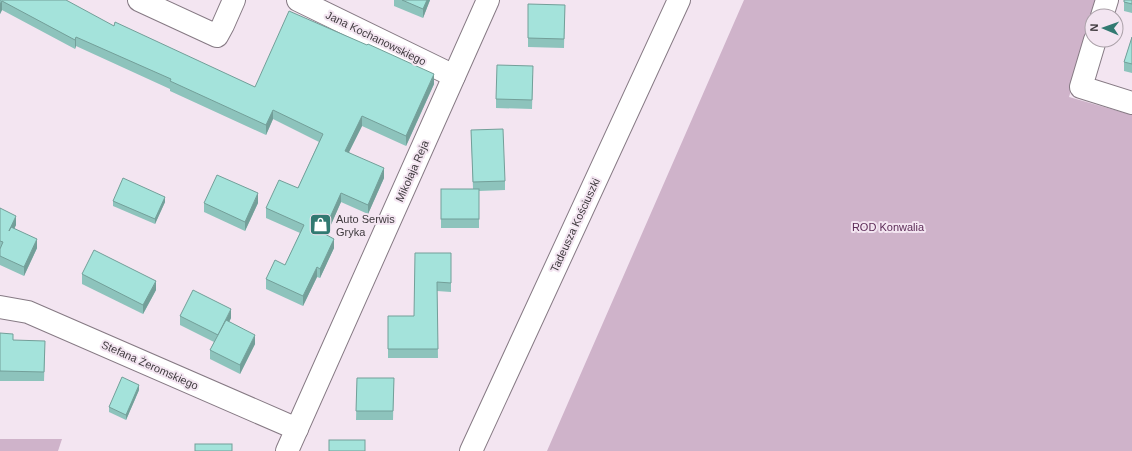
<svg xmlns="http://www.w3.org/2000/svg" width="1132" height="451" viewBox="0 0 1132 451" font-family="Helvetica,sans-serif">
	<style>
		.green { fill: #cfb3ca }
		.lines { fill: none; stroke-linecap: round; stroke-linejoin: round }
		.minor-casing { stroke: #867a84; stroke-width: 24 }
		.tertiary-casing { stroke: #867a84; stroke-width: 24 }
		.minor { stroke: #fff; stroke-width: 22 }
		.tertiary { stroke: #fff; stroke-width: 22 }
		.wall { fill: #8dc3bc }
		.shaded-wall { fill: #739f99 }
		.building { fill: #a4e3db; stroke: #739f99 }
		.labels { text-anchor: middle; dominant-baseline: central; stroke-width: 4; stroke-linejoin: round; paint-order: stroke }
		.street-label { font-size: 11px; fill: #3f3a3e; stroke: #f3e5f1 }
		.poi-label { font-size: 11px; fill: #3f3a3e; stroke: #f3e5f1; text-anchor: start }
		.park-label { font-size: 11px; fill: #5c2b57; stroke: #f3e5f1 }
	</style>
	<rect width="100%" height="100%" fill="#f3e5f1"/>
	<!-- green -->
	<g class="green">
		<polygon points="744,0 1099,0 1092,16 1092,22 1069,97 1132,115 1132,451 547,451"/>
		<polygon points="0,439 62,439 58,451 0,451"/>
	</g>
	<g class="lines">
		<defs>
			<g id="minor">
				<polyline points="139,0 217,36 223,25 234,0"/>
				<polyline points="298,0 454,76"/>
				<polyline points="1102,16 1107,0"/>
				<polyline points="1095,40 1081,87 1132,103"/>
				<polyline points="0,307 28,312 297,429"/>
				<polyline points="287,451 488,0"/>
			</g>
			<polyline id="tertiary" points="471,451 679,0"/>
		</defs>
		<!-- minor casing -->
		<use href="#minor" class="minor-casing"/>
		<!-- tertiary casing -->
		<use href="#tertiary" class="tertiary-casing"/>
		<!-- minor -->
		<use href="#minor" class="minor"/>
		<!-- tertiary -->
		<use href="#tertiary" class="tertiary"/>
	</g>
	<!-- wall -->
	<g class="wall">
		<polygon points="0,0 114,26 255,87 434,84 406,146 362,126 349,152 384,178 368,214 341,202 326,235 334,248 320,278 317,277 303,306 266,289 266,279 285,265 300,233 266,218 266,208 298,188 319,142 273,119 266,135 170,91 170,89 76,46 75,49 2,10 0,14"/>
		<polygon points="394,0 430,0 423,18 394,6"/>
		<polygon points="1132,0 1132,13 1124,11 1124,2"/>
		<polygon points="565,5 564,48 528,47 528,38"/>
		<polygon points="1132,37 1132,73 1124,71 1124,62"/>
		<polygon points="533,75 532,109 496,108 496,99"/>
		<polygon points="471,130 505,181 505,190 479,191 479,228 441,228 441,189 473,189"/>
		<polygon points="113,201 165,202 155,224 113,206"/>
		<polygon points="204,203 258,203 245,231 204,212"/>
		<polygon points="0,208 16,225 14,228 37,248 24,276 0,265"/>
		<polygon points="451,253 451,292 437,291 438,358 388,358 388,316 414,316"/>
		<polygon points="82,274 156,290 143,314 82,284"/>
		<polygon points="180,316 231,318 229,322 255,344 240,374 210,359 210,350 214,342 180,325"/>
		<polygon points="0,333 13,340 45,350 44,381 0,381"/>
		<polygon points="357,378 394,378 393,420 356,420"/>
		<polygon points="139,390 126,420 109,412 109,407"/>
	</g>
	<!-- shaded-wall -->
	<g class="shaded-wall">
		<polygon points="427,0 430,0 423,18 423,9"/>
		<polygon points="2,1 2,10 0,14 0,4"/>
		<polygon points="76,37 76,46 75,49 75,40"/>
		<polygon points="434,74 434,84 406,146 406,136"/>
		<polygon points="273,110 273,119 266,135 266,125"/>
		<polygon points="362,116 362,126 345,160 345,151"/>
		<polygon points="384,168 384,178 368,214 368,205"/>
		<polygon points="258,193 258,203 245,231 245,222"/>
		<polygon points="341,193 341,202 323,243 323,233"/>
		<polygon points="165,197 165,202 155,224 155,219"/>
		<polygon points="16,216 16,225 9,240 9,231"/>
		<polygon points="37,239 37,248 24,276 24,267"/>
		<polygon points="334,239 334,248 320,278 320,269"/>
		<polygon points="317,267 317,277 303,306 303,296"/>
		<polygon points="156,281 156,290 143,314 143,305"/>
		<polygon points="231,309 231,318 218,344 218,335"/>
		<polygon points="255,335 255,344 240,374 240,365"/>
		<polygon points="139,385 139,390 126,420 126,415"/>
	</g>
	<!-- building -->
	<g class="building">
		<polygon points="0,0 66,0 114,26 115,22 255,87 289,11 367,45 368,44 434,74 406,136 362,116 345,151 384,168 368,205 341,193 323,233 334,239 320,269 317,267 303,296 266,279 275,260 285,265 304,225 266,208 279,180 298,188 323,134 273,110 266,125 170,81 171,79 76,37 75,40 2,1 0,4"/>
		<polygon points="402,0 427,0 423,9"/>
		<polygon points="1124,0 1132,0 1132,4 1124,2"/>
		<polygon points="528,4 565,5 564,39 528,38"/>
		<polygon points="1132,37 1132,64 1124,62"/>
		<polygon points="497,65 533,66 532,100 496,99"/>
		<polygon points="503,129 505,181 473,182 471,130"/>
		<polygon points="217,175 258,193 245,222 204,203"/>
		<polygon points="123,178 165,197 155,219 113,201"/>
		<rect x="441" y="189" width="38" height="30"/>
		<polygon points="0,208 16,216 9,231 11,227 37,239 24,267 0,256 0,249 3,242 0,241"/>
		<polygon points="94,250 156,281 143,305 82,274"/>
		<polygon points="415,253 451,253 451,283 437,282 438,349 388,349 388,316 414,316"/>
		<polygon points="193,290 231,309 218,335 180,316"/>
		<polygon points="226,320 255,335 240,365 210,350"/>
		<polygon points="0,333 13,334 13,340 45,341 44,372 0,371"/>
		<polygon points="122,377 139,385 126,415 109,407"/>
		<polygon points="357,378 394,378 393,411 356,411"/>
		<rect x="329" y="440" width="36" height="11"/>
		<rect x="195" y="444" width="37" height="7"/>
	</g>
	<!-- icons -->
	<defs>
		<symbol id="shop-square" viewBox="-11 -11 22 22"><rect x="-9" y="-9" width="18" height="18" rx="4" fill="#317971" stroke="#f3e5f1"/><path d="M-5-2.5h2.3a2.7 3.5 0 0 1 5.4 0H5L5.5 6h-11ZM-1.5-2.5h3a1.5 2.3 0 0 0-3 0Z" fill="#fff"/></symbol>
	</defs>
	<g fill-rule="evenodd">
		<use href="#shop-square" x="308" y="212" width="25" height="25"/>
	</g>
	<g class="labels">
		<!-- street labels -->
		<g class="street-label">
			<text transform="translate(376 38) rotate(26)">Jana Kochanowskiego</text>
			<text transform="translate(412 171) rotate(-66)">Mikołaja Reja</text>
			<text transform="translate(575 225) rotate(-65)">Tadeusza Kościuszki</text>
			<text transform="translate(150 365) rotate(24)">Stefana Żeromskiego</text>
		</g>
		<!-- poi labels -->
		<g class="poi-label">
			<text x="336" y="219">Auto Serwis<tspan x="336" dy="13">Gryka</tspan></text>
		</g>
		<!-- park labels -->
		<g class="park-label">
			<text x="888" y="227">ROD Konwalia</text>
		</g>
	</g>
	<!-- north arrow -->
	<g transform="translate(1104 28) rotate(272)"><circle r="19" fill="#f3e5f1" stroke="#aba1a9"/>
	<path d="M0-3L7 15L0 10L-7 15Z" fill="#317971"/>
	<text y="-6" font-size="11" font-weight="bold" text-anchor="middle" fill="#3f3a3e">N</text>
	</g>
</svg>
